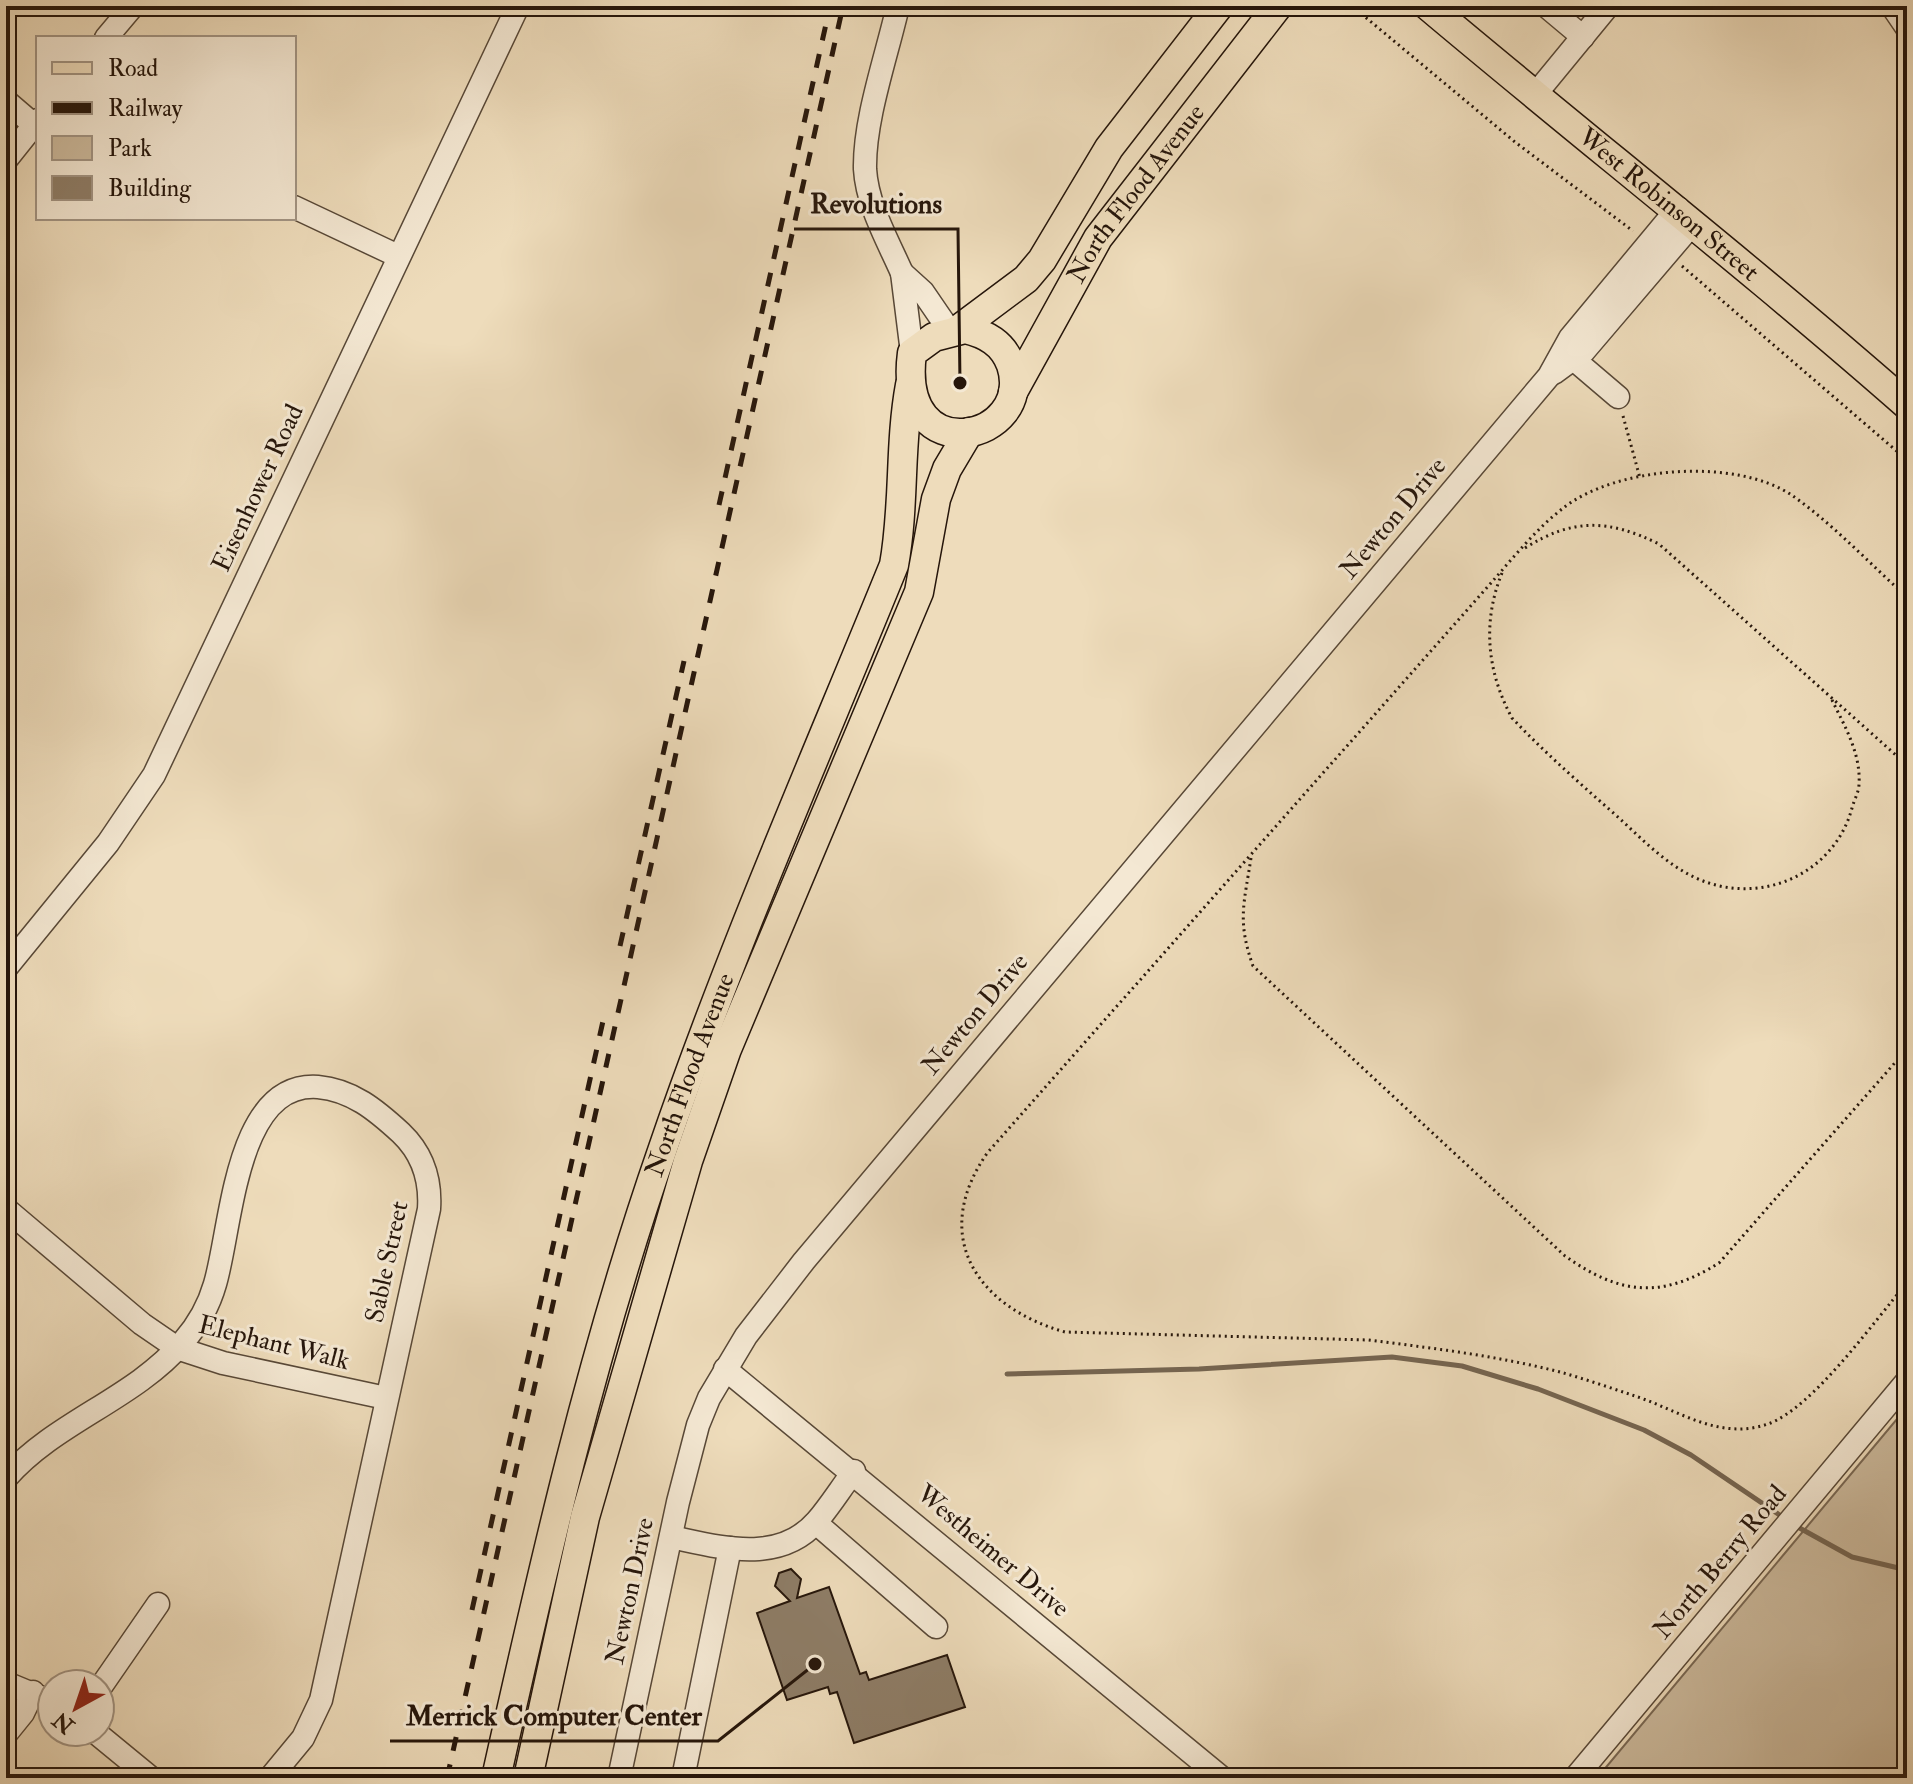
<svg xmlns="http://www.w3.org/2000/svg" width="1913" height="1784" viewBox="0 0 1913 1784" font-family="'IM FELL Double Pica',serif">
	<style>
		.green { fill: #ccba9d; stroke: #796854; stroke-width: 2 }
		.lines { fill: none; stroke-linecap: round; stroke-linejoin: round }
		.stream { stroke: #756551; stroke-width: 5 }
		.building { fill: #8e7d67; stroke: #26160b; stroke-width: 2 }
		.minor-casing { stroke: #584837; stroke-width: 25 }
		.major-casing { stroke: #26160b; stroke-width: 31 }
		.path { stroke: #26160b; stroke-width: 3; stroke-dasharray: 2 4; stroke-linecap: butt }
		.minor { stroke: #f4e8d3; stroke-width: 22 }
		.major { stroke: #eedcbb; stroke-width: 28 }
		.rail { stroke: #26160b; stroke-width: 5; stroke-dasharray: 14 14; stroke-linecap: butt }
		.labels { text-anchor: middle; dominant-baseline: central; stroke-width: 6; stroke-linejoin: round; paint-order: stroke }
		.street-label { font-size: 26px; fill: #26160b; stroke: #f4e8d3 }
		.leader { fill: none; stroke: #26160b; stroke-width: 3 }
		.callout-dot { fill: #26160b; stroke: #f4e8d3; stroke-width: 3 }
		.callout-label { font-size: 28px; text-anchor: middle; font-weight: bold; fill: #26160b; stroke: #f4e8d3; stroke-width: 6; stroke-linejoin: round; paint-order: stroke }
	</style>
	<rect width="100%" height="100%" fill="#eedcbb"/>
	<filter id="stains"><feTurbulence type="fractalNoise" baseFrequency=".0025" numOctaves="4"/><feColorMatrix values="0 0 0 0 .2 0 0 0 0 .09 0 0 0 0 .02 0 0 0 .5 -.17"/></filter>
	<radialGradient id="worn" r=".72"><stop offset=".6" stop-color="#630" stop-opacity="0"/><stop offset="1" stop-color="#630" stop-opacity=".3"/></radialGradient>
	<!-- green -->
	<polygon class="green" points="1907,1407 1907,1778 1597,1778"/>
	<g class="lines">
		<!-- stream -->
		<g class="stream">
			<polyline points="1007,1374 1199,1369 1392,1357 1462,1366 1538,1389 1644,1430 1691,1455 1784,1518"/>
			<polyline points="1796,1526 1852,1557 1907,1570"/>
		</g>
	</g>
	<!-- building -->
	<polygon class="building" points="791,1569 801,1579 797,1598 829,1587 860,1674 866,1672 869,1680 947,1655 965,1707 854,1743 837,1692 830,1694 828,1687 787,1700 757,1613 790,1601 775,1586 779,1573"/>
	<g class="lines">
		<defs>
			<g id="minor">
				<path d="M898,6C887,55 864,119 865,169C867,205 888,241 902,273"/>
				<polyline points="1546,6 1583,37"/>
				<polyline points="1892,6 1907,28"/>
				<polyline points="106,38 133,6"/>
				<polyline points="1534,96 1608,6"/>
				<polyline points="6,101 34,125"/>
				<polyline points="6,160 38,120"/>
				<polyline points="294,207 398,256"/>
				<polyline points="1564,351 1618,397"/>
				<polyline points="912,353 902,273 923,292 949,330"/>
				<polyline points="1554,373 1584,351 1694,222"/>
				<polyline points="6,968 108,843 154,775 518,6"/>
				<polyline points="6,1209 142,1324 177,1348 223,1363 386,1398"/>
				<polyline points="725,1369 1222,1778"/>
				<path d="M6,1478C56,1421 133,1400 183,1342C197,1326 209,1305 215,1284C232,1227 235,1081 318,1087C352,1090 376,1110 401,1133C423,1154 431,1179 429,1209L321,1700L303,1738L270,1778"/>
				<polyline points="816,1523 936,1627"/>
				<path d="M671,1537C719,1547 779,1565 817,1521C830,1506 841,1488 854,1471"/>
				<polyline points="6,1683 52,1702"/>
				<polyline points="100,1688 158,1604"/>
				<polyline points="95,1732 151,1778"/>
				<polyline points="6,1734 23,1713 33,1692"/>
				<polyline points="619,1778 678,1502 698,1425 709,1398 746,1336 804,1261 1549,376 1570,338 1678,208"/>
				<polyline points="683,1778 730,1548"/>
				<polyline points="1575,1778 1907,1381"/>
			</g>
			<g id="major">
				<path id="s1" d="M1428,6C1587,140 1751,268 1907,405"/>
				<polyline points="959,329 1026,279 1042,260 1109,148 1219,6"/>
				<path d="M965,329C986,334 1003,343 1011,365C1036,441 896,474 912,353L934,337Z"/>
				<path id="s2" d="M1013,392L1098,238L1278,6"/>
				<path id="s3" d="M496,1778C543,1567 591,1355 662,1151C730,952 815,759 894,565C905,505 899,445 910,385"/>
				<polyline points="528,1778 585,1517 688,1161 727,1049 919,592 936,499 947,469 969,432"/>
			</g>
		</defs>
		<!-- minor casing -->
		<use href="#minor" class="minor-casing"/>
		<!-- major casing -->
		<use href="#major" class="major-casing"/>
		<!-- path -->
		<g class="path">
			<polyline points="1352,6 1515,142 1633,231"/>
			<polyline points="1682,266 1907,460"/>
			<polyline points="1623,416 1640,478"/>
			<path d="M1525,548C1573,518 1608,519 1659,544L1907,765"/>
			<path d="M1502,573C1482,622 1487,672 1512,718C1546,754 1583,786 1619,818C1643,840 1667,865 1696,878C1759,907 1834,875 1852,808C1854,800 1859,792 1859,784C1861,753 1844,725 1831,698"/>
			<path d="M1907,597C1870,564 1834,525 1793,496C1737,457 1615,466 1562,509C1535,530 1513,558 1491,583L988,1152C929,1235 976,1307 1065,1332L1368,1340C1432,1348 1498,1356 1560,1372C1585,1379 1611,1388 1635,1396C1678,1410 1719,1441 1768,1424C1813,1408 1874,1321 1907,1283"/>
			<path d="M1251,858C1244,904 1237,921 1253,966L1565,1256C1619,1294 1660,1300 1719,1263L1907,1049"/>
		</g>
		<!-- minor -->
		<use href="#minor" class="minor"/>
		<!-- major -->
		<use href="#major" class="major"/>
		<!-- rail -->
		<g class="rail">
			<polyline points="719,505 830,6"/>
			<polyline points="620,946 684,661"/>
			<polyline points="472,1610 603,1021"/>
			<polyline points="447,1778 843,6"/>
		</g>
	</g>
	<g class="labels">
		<!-- street labels -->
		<g class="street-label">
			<text stroke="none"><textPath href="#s2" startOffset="234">North Flood Avenue</textPath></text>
			<text stroke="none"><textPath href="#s1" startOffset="312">West Robinson Street</textPath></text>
			<text transform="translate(258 488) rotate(-65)">Eisenhower Road</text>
			<text transform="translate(1393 518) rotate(-50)">Newton Drive</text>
			<text transform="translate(975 1014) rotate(-50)">Newton Drive</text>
			<text stroke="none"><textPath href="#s3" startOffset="730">North Flood Avenue</textPath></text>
			<text transform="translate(387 1262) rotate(-78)">Sable Street</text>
			<text transform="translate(274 1343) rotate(14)">Elephant Walk</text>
			<text transform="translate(993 1551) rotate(40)">Westheimer Drive</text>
			<text transform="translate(1720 1562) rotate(-50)">North Berry Road</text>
			<text transform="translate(630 1591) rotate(-78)">Newton Drive</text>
		</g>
	</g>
	<!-- callouts -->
	<path class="leader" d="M960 383L958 229H794M815 1664L718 1741H390"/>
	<g class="callout-dot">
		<circle cx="960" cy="383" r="8"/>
		<circle cx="815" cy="1664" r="8"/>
	</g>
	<g class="callout-label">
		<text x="876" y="213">Revolutions</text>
		<text x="554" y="1725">Merrick Computer Center</text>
	</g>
	<!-- margin -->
	<rect width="1913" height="1784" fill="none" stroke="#eedcbb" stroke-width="32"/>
	<rect x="8" y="8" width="1897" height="1768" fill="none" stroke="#26160b" stroke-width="4"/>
	<rect x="16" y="16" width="1881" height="1752" fill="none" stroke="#26160b" stroke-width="2"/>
	<!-- legend -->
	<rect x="36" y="36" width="260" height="184" fill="#f4e8d3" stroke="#a29483" stroke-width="2"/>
	<rect x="52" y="62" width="40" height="12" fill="#eedcbb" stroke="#a29483" stroke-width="2"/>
	<text x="108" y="76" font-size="24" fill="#26160b">Road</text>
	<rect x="52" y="102" width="40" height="12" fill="#26160b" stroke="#a29483" stroke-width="2"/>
	<text x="108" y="116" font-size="24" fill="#26160b">Railway</text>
	<rect x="52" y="136" width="40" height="24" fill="#ccba9d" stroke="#a29483" stroke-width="2"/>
	<text x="108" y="156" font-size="24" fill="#26160b">Park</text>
	<rect x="52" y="176" width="40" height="24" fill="#8e7d67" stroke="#a29483" stroke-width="2"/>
	<text x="108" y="196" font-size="24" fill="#26160b">Building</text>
	<!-- north arrow -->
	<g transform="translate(76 1708) rotate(220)"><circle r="38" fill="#f4e8d3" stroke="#a29483" stroke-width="2"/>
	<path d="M0-6L14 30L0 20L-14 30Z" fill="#8f2418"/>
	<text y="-12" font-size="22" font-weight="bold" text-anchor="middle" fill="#26160b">N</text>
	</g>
	<rect width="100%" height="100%" filter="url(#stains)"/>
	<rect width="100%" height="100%" fill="url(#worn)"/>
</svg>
